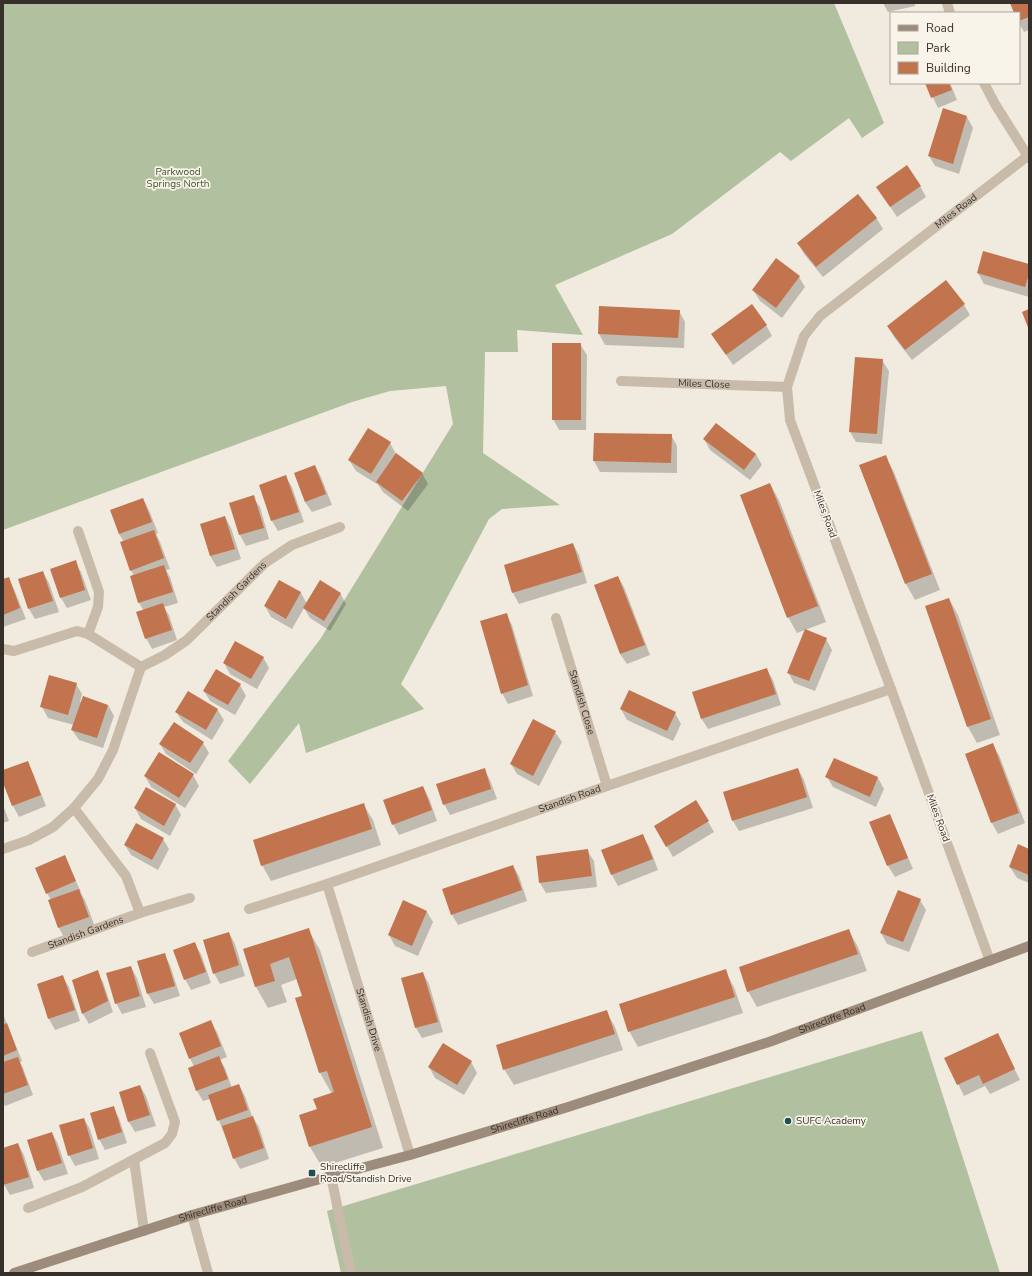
<svg xmlns="http://www.w3.org/2000/svg" width="1032" height="1276" viewBox="0 0 1032 1276" font-family="'Nunito Sans',sans-serif">
	<style>
		.green { fill: #b1c09e }
		.shadow { fill: #0003 }
		.building { fill: #c1744d }
		.lines { fill: none; stroke-linecap: round; stroke-linejoin: round }
		.lane { stroke: #c9bbaa; stroke-width: 10 }
		.street { stroke: #c9bbaa; stroke-width: 10 }
		.secondary { stroke: #9d8b7b; stroke-width: 10 }
		.poi-dot { fill: #204e57; stroke: #f9f4ea; stroke-width: 1.5 }
		.labels { text-anchor: middle; dominant-baseline: central; stroke-width: 3.5; stroke-linejoin: round; paint-order: stroke }
		.park-label { font-size: 10px; fill: #43542e; stroke: #f9f4ea }
		.street-label { font-size: 10px; fill: #372f29; stroke: #f9f4ea }
		.poi-label { font-size: 10px; fill: #372f29; stroke: #f9f4ea; text-anchor: start }
	</style>
	<rect width="100%" height="100%" fill="#f1eade"/>
	<!-- green -->
	<g class="green">
		<polygon points="3,3 834,3 884,123 862,138 849,118 791,161 780,152 672,234 555,285 583,335 517,330 518,352 485,352 483,453 560,505 502,509 489,519 401,684 424,709 306,753 299,723 250,784 228,761 321,638 453,424 446,386 390,391 352,402 3,530"/>
		<polygon points="922,1031 1000,1273 341,1273 327,1211"/>
	</g>
	<!-- shadow -->
	<g class="shadow">
		<polygon points="883,3 915,3 915,6 888,12"/>
		<polygon points="1011,3 1029,3 1029,30 1024,32 1019,23 1019,13 1015,13"/>
		<polygon points="926,83 950,83 957,100 938,108"/>
		<polygon points="943,109 967,117 973,128 959,174 935,166 929,156"/>
		<polygon points="920,186 926,197 897,217 877,187"/>
		<polygon points="858,195 877,219 883,229 823,277 804,254 798,243"/>
		<polygon points="984,252 1029,265 1029,297 984,284 978,273"/>
		<polygon points="799,277 805,287 782,318 760,301 753,290"/>
		<polygon points="964,305 970,315 912,360 894,337 888,326"/>
		<polygon points="600,307 679,311 685,322 684,348 605,345 599,334"/>
		<polygon points="766,325 772,336 733,365 712,334"/>
		<polygon points="580,344 587,355 586,430 559,430 553,419"/>
		<polygon points="882,360 889,371 882,444 856,442 850,432"/>
		<polygon points="595,434 671,435 677,446 677,473 600,472 594,461"/>
		<polygon points="704,439 756,454 762,465 750,480 710,450"/>
		<polygon points="390,443 396,454 422,473 428,484 408,511 383,492 377,483 377,484 356,471 349,460"/>
		<polygon points="885,456 894,472 940,590 915,600 906,584 860,466"/>
		<polygon points="315,466 321,477 332,505 312,512 305,502 295,474"/>
		<polygon points="286,477 292,487 304,522 278,531 272,521 260,486"/>
		<polygon points="770,484 779,500 826,622 797,633 788,617"/>
		<polygon points="253,497 260,507 269,539 246,546 240,535 230,504"/>
		<polygon points="143,499 149,510 158,533 156,534 160,542 170,569 166,570 170,577 178,603 164,607 169,615 177,640 152,649 146,638 144,611 139,603 131,577 134,576 131,570 124,542 119,534 111,511"/>
		<polygon points="225,517 231,528 241,559 217,567 210,556 201,525"/>
		<polygon points="573,544 579,555 587,583 519,604 513,593 505,565"/>
		<polygon points="75,562 81,572 91,600 67,608 61,598"/>
		<polygon points="43,572 49,583 59,612 35,619 29,609"/>
		<polygon points="618,577 624,587 650,655 627,664 620,654"/>
		<polygon points="8,578 14,589 26,619 3,627 3,580"/>
		<polygon points="280,581 301,593 307,604 340,593 346,604 330,631 310,618 304,608 292,629 271,617 265,606"/>
		<polygon points="949,599 958,615 1000,735 977,743 968,727 926,607"/>
		<polygon points="506,614 512,625 533,696 508,704 502,693"/>
		<polygon points="826,639 832,650 815,691 794,683 788,672"/>
		<polygon points="263,657 269,668 257,689 230,674 224,663"/>
		<polygon points="767,670 773,680 781,705 708,729 701,718"/>
		<polygon points="76,684 82,694 80,702 108,705 114,716 103,748 79,740 72,730 74,725 48,718 42,707"/>
		<polygon points="240,685 246,696 235,715 210,701 204,691"/>
		<polygon points="217,709 224,720 212,740 183,722 176,712"/>
		<polygon points="621,709 675,713 681,724 673,741 627,720"/>
		<polygon points="555,732 562,742 539,786 517,774 511,764"/>
		<polygon points="203,743 209,753 196,774 166,754 160,744"/>
		<polygon points="992,744 999,755 1025,823 998,834 992,823 966,754"/>
		<polygon points="834,759 878,778 884,789 876,807 833,787 827,777"/>
		<polygon points="27,762 33,773 46,806 19,817 13,806 3,780 3,771"/>
		<polygon points="484,769 490,780 497,799 450,815 444,804"/>
		<polygon points="798,769 804,780 813,808 739,831 733,821 724,793"/>
		<polygon points="193,775 199,786 185,808 151,787 145,776"/>
		<polygon points="423,787 429,798 437,821 399,835 393,824"/>
		<polygon points="696,801 714,832 673,857 655,826"/>
		<polygon points="175,804 181,815 170,836 141,819 135,808"/>
		<polygon points="363,804 373,820 381,845 271,881 262,865"/>
		<polygon points="3,805 9,821 3,823"/>
		<polygon points="889,815 895,826 913,869 895,877 888,866 871,823"/>
		<polygon points="642,835 649,846 658,870 618,886 612,875 603,850"/>
		<polygon points="163,839 169,849 158,870 131,855 125,845"/>
		<polygon points="587,850 594,861 597,887 546,893 540,883"/>
		<polygon points="1029,850 1029,883 1017,878 1010,867"/>
		<polygon points="64,856 81,892 80,892 85,900 95,927 65,939 59,928 49,901 51,900 47,893"/>
		<polygon points="513,866 519,876 527,901 458,925 452,915"/>
		<polygon points="920,900 926,910 909,952 887,944 881,933"/>
		<polygon points="427,912 433,922 418,956 395,946 389,935"/>
		<polygon points="308,929 320,950 383,1148 322,1167 310,1147 318,1109 332,1094 320,1073 296,998 303,996 297,979 281,985 287,1002 268,1008 256,987 244,949"/>
		<polygon points="849,931 858,947 867,971 757,1007 748,991"/>
		<polygon points="229,933 235,944 245,976 220,984 214,973"/>
		<polygon points="194,943 201,954 211,983 191,990 185,979"/>
		<polygon points="164,954 170,965 180,996 154,1004 148,994"/>
		<polygon points="131,967 137,978 146,1007 122,1014 116,1003"/>
		<polygon points="725,971 734,987 743,1013 638,1047 629,1031"/>
		<polygon points="97,972 103,982 113,1012 89,1024 83,1014 74,980"/>
		<polygon points="423,973 429,984 443,1032 422,1038 416,1028"/>
		<polygon points="62,976 69,987 80,1021 55,1030 49,1019 38,985"/>
		<polygon points="606,1011 615,1027 623,1050 514,1085 504,1069"/>
		<polygon points="3,1014 22,1061 20,1062 23,1068 33,1095 5,1106 3,1103"/>
		<polygon points="211,1022 217,1032 227,1057 220,1060 225,1068 232,1088 239,1085 245,1096 252,1116 259,1127 269,1159 240,1169 234,1158 210,1099 203,1101 197,1091 189,1069 194,1067 190,1058"/>
		<polygon points="997,1034 1020,1080 990,1094 985,1086 964,1096 946,1059"/>
		<polygon points="443,1045 471,1062 477,1073 464,1095 435,1078 429,1067"/>
		<polygon points="140,1086 146,1096 156,1126 135,1132 129,1122 120,1093"/>
		<polygon points="113,1107 119,1118 127,1143 105,1150 99,1139"/>
		<polygon points="84,1119 90,1129 99,1159 75,1166 69,1155"/>
		<polygon points="52,1133 58,1144 68,1174 44,1181 38,1171 29,1140"/>
		<polygon points="18,1144 24,1155 34,1188 10,1195 3,1183 3,1149"/>
	</g>
	<!-- building -->
	<g class="building">
		<polygon points="1010,3 1029,3 1029,17 1019,21 1019,13 1014,13"/>
		<polygon points="925,83 949,83 952,90 931,98"/>
		<polygon points="943,108 967,116 953,164 928,156"/>
		<polygon points="907,165 921,186 890,207 876,187"/>
		<polygon points="858,194 877,218 816,267 797,243"/>
		<polygon points="983,251 1029,264 1029,274 1025,287 977,273"/>
		<polygon points="776,258 800,276 776,308 752,290"/>
		<polygon points="946,280 965,304 905,350 887,326"/>
		<polygon points="752,304 767,325 726,355 711,334"/>
		<polygon points="599,306 680,310 678,338 598,334"/>
		<polygon points="1029,309 1029,330 1022,312"/>
		<rect x="552" y="343" width="29" height="77"/>
		<polygon points="855,357 883,359 877,434 849,432"/>
		<polygon points="716,423 756,454 744,470 703,439"/>
		<polygon points="368,428 391,442 371,474 348,460"/>
		<polygon points="594,433 672,434 671,463 593,461"/>
		<polygon points="396,453 423,473 402,501 376,482"/>
		<polygon points="886,455 932,574 905,584 859,465"/>
		<polygon points="315,465 326,494 305,502 294,473"/>
		<polygon points="286,475 299,512 271,521 259,485"/>
		<polygon points="770,483 818,606 787,618 740,495"/>
		<polygon points="254,495 264,528 239,535 229,503"/>
		<polygon points="143,498 152,522 119,534 110,510"/>
		<polygon points="225,516 235,549 210,556 200,524"/>
		<polygon points="154,530 164,558 130,571 120,542"/>
		<polygon points="573,543 582,572 512,593 504,565"/>
		<polygon points="76,560 85,590 60,598 50,569"/>
		<polygon points="164,565 173,592 138,603 130,576"/>
		<polygon points="43,571 53,601 28,609 18,579"/>
		<polygon points="618,576 645,645 620,654 594,585"/>
		<polygon points="9,577 20,608 3,615 3,579"/>
		<polygon points="279,580 301,592 286,619 264,606"/>
		<polygon points="320,580 341,593 324,621 303,608"/>
		<polygon points="949,598 991,719 967,727 925,606"/>
		<polygon points="163,603 172,630 145,639 136,612"/>
		<polygon points="507,613 528,685 501,694 480,621"/>
		<polygon points="805,629 827,638 809,681 787,673"/>
		<polygon points="235,641 264,657 251,679 223,663"/>
		<polygon points="767,668 776,694 701,719 692,692"/>
		<polygon points="216,669 241,684 228,705 203,691"/>
		<polygon points="49,675 77,683 68,715 40,707"/>
		<polygon points="629,690 676,712 667,731 620,709"/>
		<polygon points="188,691 218,709 206,730 175,712"/>
		<polygon points="83,696 108,705 97,738 71,730"/>
		<polygon points="533,719 556,731 533,776 510,764"/>
		<polygon points="174,722 204,742 190,763 159,744"/>
		<polygon points="993,743 1019,813 991,823 965,754"/>
		<polygon points="159,752 194,774 179,798 144,776"/>
		<polygon points="834,758 878,777 870,797 825,777"/>
		<polygon points="28,761 41,795 12,806 3,783 3,770"/>
		<polygon points="485,768 491,789 443,805 436,784"/>
		<polygon points="798,768 807,797 732,821 723,792"/>
		<polygon points="423,786 432,810 392,825 383,800"/>
		<polygon points="146,787 176,804 164,826 134,808"/>
		<polygon points="696,800 709,821 666,847 654,826"/>
		<polygon points="364,803 372,829 261,866 253,840"/>
		<polygon points="890,814 908,858 887,866 869,822"/>
		<polygon points="136,823 164,838 152,860 124,845"/>
		<polygon points="643,834 653,859 611,875 601,850"/>
		<polygon points="1018,844 1029,849 1029,875 1009,867"/>
		<polygon points="588,849 592,876 539,883 536,856"/>
		<polygon points="65,855 76,881 46,894 35,868"/>
		<polygon points="513,865 522,890 451,915 442,889"/>
		<polygon points="79,889 89,917 58,928 48,900"/>
		<polygon points="898,890 921,899 903,942 880,933"/>
		<polygon points="403,900 427,911 412,946 388,935"/>
		<polygon points="309,928 372,1127 309,1147 299,1115 317,1109 313,1099 334,1092 327,1071 319,1073 295,998 302,996 289,957 270,964 275,981 255,987 243,949"/>
		<polygon points="849,929 858,954 747,992 739,967"/>
		<polygon points="229,932 239,965 213,974 203,940"/>
		<polygon points="195,942 206,972 184,980 173,950"/>
		<polygon points="165,953 175,986 147,994 137,961"/>
		<polygon points="131,966 140,996 115,1004 106,973"/>
		<polygon points="726,969 735,997 628,1032 619,1004"/>
		<polygon points="98,970 108,1001 82,1014 72,980"/>
		<polygon points="423,972 438,1022 415,1028 401,978"/>
		<polygon points="63,975 75,1010 48,1019 37,984"/>
		<polygon points="607,1010 615,1034 503,1070 496,1045"/>
		<polygon points="211,1020 221,1046 189,1059 179,1033"/>
		<polygon points="7,1023 17,1050 3,1056 3,1025"/>
		<polygon points="998,1033 1015,1069 983,1084 979,1075 957,1085 944,1058"/>
		<polygon points="443,1043 472,1061 457,1085 428,1067"/>
		<polygon points="219,1056 228,1079 196,1091 188,1068"/>
		<polygon points="18,1057 28,1085 3,1094 3,1062"/>
		<polygon points="239,1084 248,1110 217,1121 208,1095"/>
		<polygon points="140,1085 150,1115 128,1122 119,1092"/>
		<polygon points="114,1106 122,1132 98,1140 90,1113"/>
		<polygon points="253,1116 264,1148 233,1159 222,1126"/>
		<polygon points="84,1118 93,1148 68,1156 59,1125"/>
		<polygon points="52,1132 62,1163 37,1171 27,1140"/>
		<polygon points="18,1143 29,1177 3,1185 3,1148"/>
	</g>
	<g class="lines">
		<!-- lane -->
		<g class="lane">
			<polyline points="78,531 99,592 98,607 88,634"/>
			<polyline points="331,1176 351,1273"/>
		</g>
		<!-- street -->
		<g class="street">
			<polyline points="947,3 950,13"/>
			<polyline points="984,83 995,104 1029,158"/>
			<path id="s1" d="M621,381L787,387"/>
			<path id="s2" d="M556,618L607,786"/>
			<polyline points="3,649 14,651 77,631 88,634 141,667"/>
			<polyline points="74,808 126,876 140,913"/>
			<path id="s3" d="M3,849L29,840L53,827L74,808L98,779L113,750L141,667L165,655L187,640L265,563L292,545L340,527"/>
			<path id="s4" d="M327,884L410,1155"/>
			<path id="s5" d="M249,909L327,884L607,786L891,689"/>
			<path id="s6" d="M32,952L140,913L190,898"/>
			<path id="s7" d="M990,961L891,689L790,420L787,387L804,336L820,316L1029,155"/>
			<polyline points="134,1160 144,1231"/>
			<polyline points="28,1208 82,1187 165,1143 172,1134 175,1122 150,1053"/>
			<polyline points="192,1215 208,1273"/>
		</g>
		<!-- secondary -->
		<path class="secondary" id="s8" d="M14,1273L192,1215L331,1176L410,1155L568,1107L769,1042L1029,946"/>
	</g>
	<!-- markers -->
	<g class="poi-dot">
		<circle cx="788" cy="1121" r="4"/>
		<rect x="308" y="1169" width="8" height="8" rx="2"/>
	</g>
	<g class="labels">
		<!-- park labels -->
		<g class="park-label">
			<text x="178" y="172">Parkwood<tspan x="178" dy="12">Springs North</tspan></text>
		</g>
		<!-- street labels -->
		<g class="street-label">
			<text stroke="none"><textPath href="#s7" startOffset="861">Miles Road</textPath></text>
			<text stroke="none"><textPath href="#s1" startOffset="83">Miles Close</textPath></text>
			<text transform="translate(825 514) rotate(70)">Miles Road</text>
			<text stroke="none"><textPath href="#s3" startOffset="364">Standish Gardens</textPath></text>
			<text stroke="none"><textPath href="#s2" startOffset="88">Standish Close</textPath></text>
			<text stroke="none"><textPath href="#s5" startOffset="339">Standish Road</textPath></text>
			<text transform="translate(938 818) rotate(70)">Miles Road</text>
			<text stroke="none"><textPath href="#s6" startOffset="57">Standish Gardens</textPath></text>
			<text stroke="none"><textPath href="#s4" startOffset="142">Standish Drive</textPath></text>
			<text stroke="none"><textPath href="#s8" startOffset="857">Shirecliffe Road</textPath></text>
			<text stroke="none"><textPath href="#s8" startOffset="533">Shirecliffe Road</textPath></text>
			<text stroke="none"><textPath href="#s8" startOffset="209">Shirecliffe Road</textPath></text>
		</g>
		<!-- poi labels -->
		<g class="poi-label">
			<text x="796" y="1121">SUFC Academy</text>
			<text x="320" y="1167">Shirecliffe<tspan x="320" dy="12">Road/Standish Drive</tspan></text>
		</g>
	</g>
	<!-- border -->
	<rect width="1032" height="1276" fill="none" stroke="#372f29" stroke-width="8"/>
	<!-- legend -->
	<rect x="890" y="12" width="130" height="72" fill="#f9f4ea" stroke="#aba59d"/>
	<rect x="898" y="25" width="20" height="6" fill="#9d8b7b" stroke="#aba59d"/>
	<text x="926" y="32" font-size="12" fill="#372f29">Road</text>
	<rect x="898" y="42" width="20" height="12" fill="#b1c09e" stroke="#aba59d"/>
	<text x="926" y="52" font-size="12" fill="#372f29">Park</text>
	<rect x="898" y="62" width="20" height="12" fill="#c1744d" stroke="#aba59d"/>
	<text x="926" y="72" font-size="12" fill="#372f29">Building</text>
</svg>
